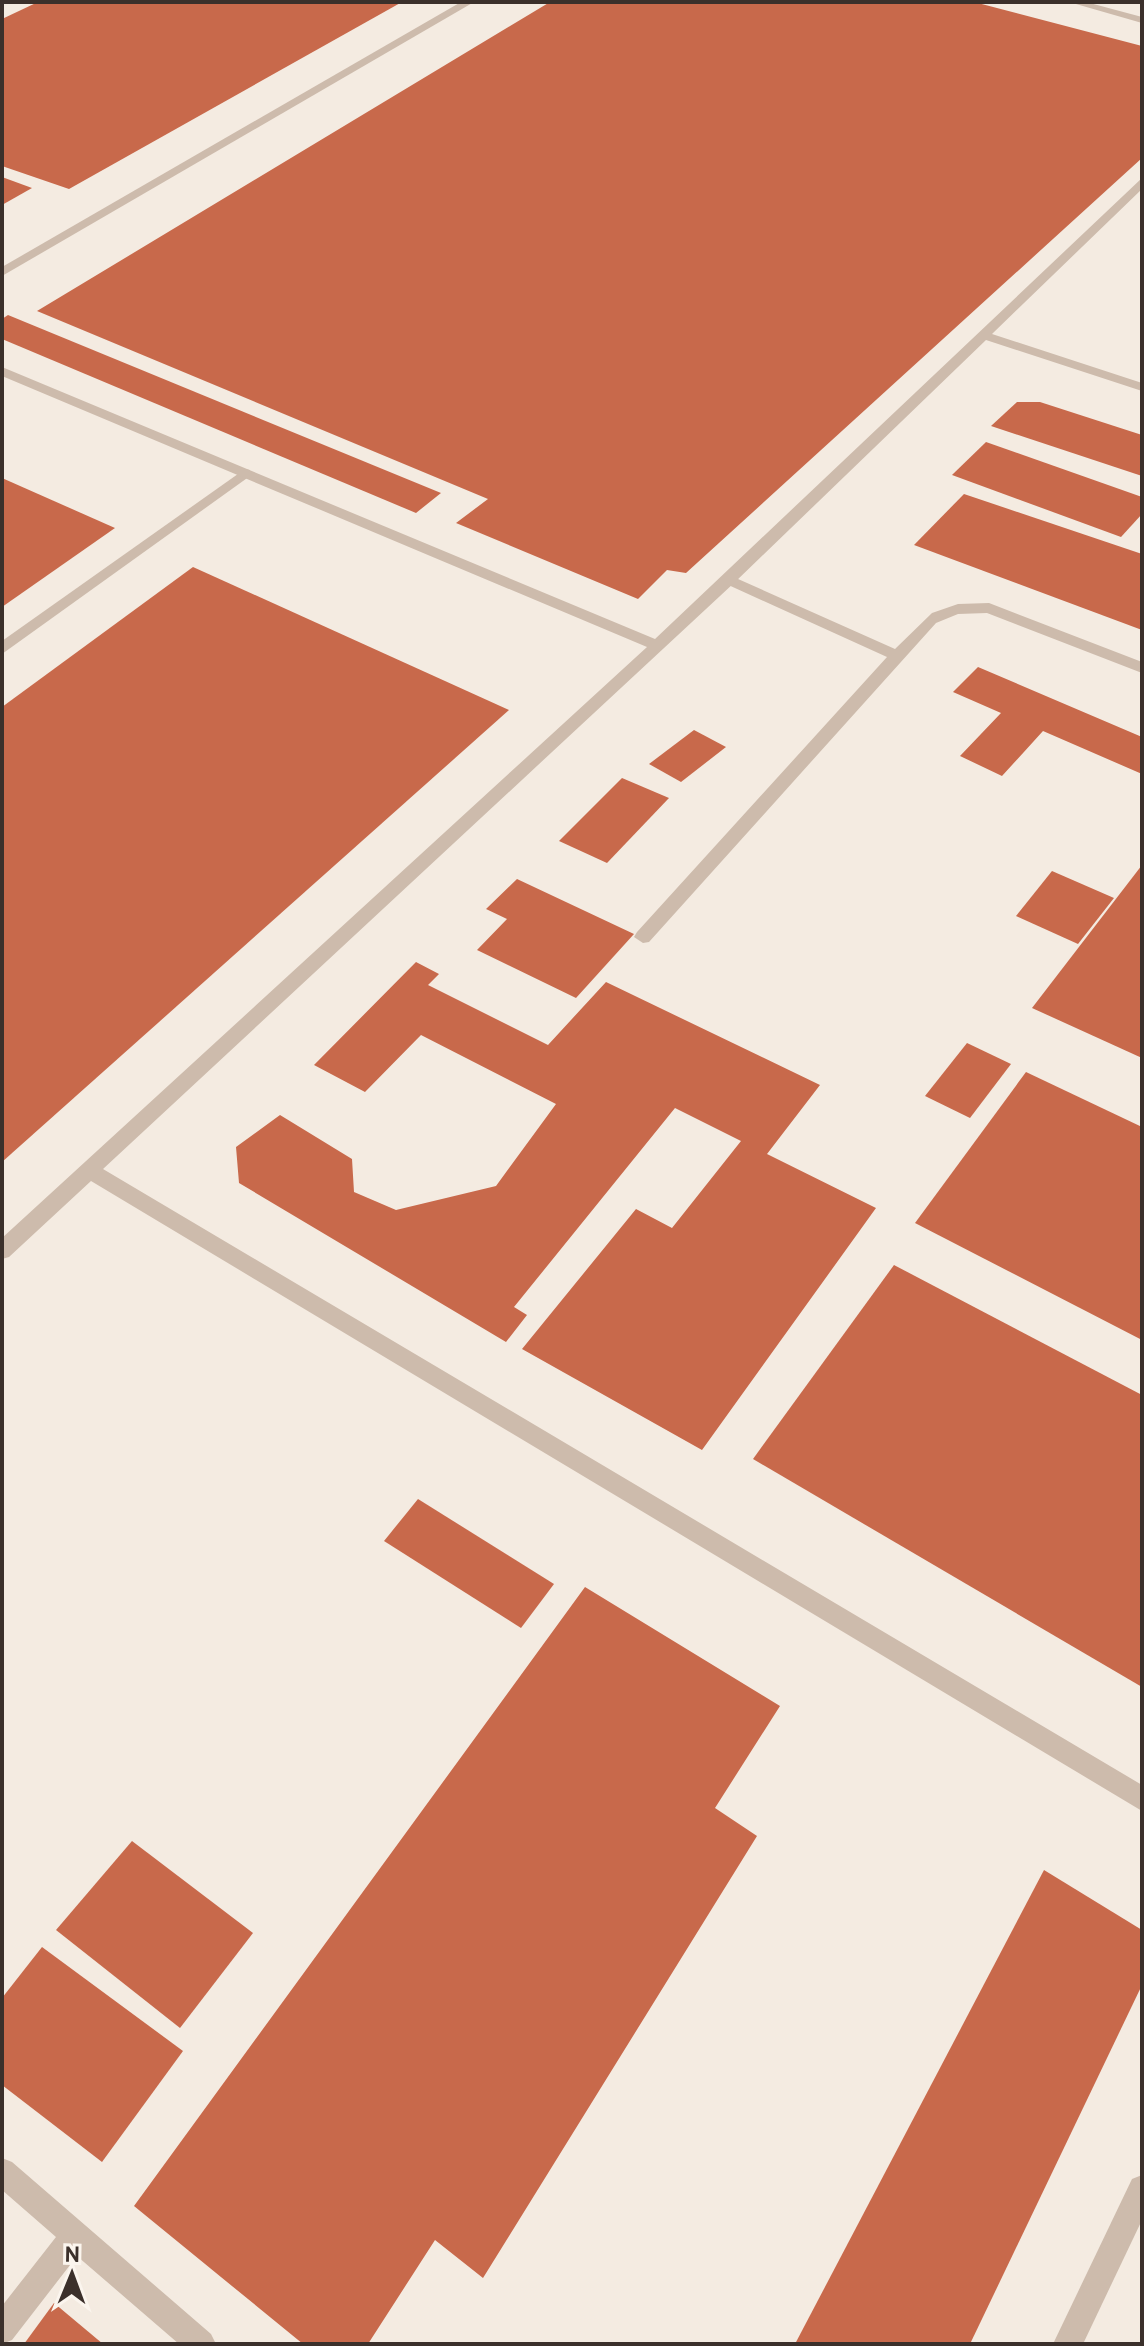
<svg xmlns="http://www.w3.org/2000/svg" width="1144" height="2346" viewBox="0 0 1144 2346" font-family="Overpass,sans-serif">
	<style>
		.building { fill: #c8694b }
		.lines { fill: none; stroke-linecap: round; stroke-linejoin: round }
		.lane { fill: #cdbbac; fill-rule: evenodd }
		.street { fill: #cdbbac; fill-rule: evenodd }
	</style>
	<rect width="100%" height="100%" fill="#f4ebe1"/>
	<!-- building -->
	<g class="building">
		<polygon points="38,2 402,2 69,189 2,166 2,19"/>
		<polygon points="550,2 974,2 1142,46 1142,158 686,573 667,570 638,599 456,523 488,499 37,311"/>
		<polygon points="2,177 32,188 2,205"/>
		<polygon points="8,315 441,493 416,513 2,339 2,319"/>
		<polygon points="1017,402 1040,402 1142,435 1142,476 991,426"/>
		<polygon points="986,442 1142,497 1142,514 1121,537 952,475"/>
		<polygon points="2,478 115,528 2,607"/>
		<polygon points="964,494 1142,554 1142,630 914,545"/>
		<polygon points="193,567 509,710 2,1162 2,707"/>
		<polygon points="978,667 1142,737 1142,774 1043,731 1002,776 960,756 1001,713 953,692"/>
		<polygon points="694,730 726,747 681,782 649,764"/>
		<polygon points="622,778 669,798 607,863 559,841"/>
		<polygon points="1142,865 1142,1058 1032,1008"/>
		<polygon points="1052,871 1114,898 1078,944 1016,916"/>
		<polygon points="517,879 634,934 576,998 477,950 507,919 486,909"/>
		<polygon points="416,962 439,974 428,985 548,1045 606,982 820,1085 767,1154 876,1208 702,1450 522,1349 636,1209 672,1228 741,1141 675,1108 514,1307 527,1315 506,1342 239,1183 236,1147 280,1115 352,1159 354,1192 396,1210 496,1186 556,1104 421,1035 365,1092 314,1065"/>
		<polygon points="967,1043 1011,1064 970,1118 925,1096"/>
		<polygon points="1026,1072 1142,1127 1142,1340 915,1223"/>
		<polygon points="894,1265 1142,1395 1142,1687 753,1459"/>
		<polygon points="418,1499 554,1584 521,1628 384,1541"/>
		<polygon points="585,1587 780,1706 715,1808 757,1836 483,2278 435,2240 368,2344 303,2344 134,2206"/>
		<polygon points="132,1841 253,1933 180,2028 56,1930"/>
		<polygon points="1044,1870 1142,1930 1142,1985 970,2344 795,2344"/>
		<polygon points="42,1947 183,2051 102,2162 2,2085 2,1998"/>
		<polygon points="54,2303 103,2344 24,2344"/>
	</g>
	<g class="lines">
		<!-- lane -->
		<g class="lane">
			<polygon points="245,469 250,470 250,476 2,654 2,641"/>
			<polygon points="729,575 895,649 932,613 958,604 989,603 1142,662 1142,673 987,613 958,614 936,623 649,942 643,943 634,937 637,932 887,657 724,583 721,580"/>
			<polygon points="2,2158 12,2162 211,2334 216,2344 179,2344 77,2256 12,2340 2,2344 2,2306 56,2237 2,2190"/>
			<polygon points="1142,2175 1142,2220 1083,2344 1053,2344 1132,2179"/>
		</g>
		<!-- street -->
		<g class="street">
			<polygon points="461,2 474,2 2,276 2,267"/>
			<polygon points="1069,2 1086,2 1142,17 1142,23"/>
			<polygon points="1142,178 1142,189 992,334 1142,383 1142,391 986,340 734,583 103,1169 1142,1785 1142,1811 91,1181 9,1257 2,1259 2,1238 647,647 2,376 2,367 655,639"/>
		</g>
	</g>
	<!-- border -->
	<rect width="1144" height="2346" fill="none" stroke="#3b302b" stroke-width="8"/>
	<!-- north arrow -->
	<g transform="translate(72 2274) rotate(1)" stroke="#fbf5ee" stroke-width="6" paint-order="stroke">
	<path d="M0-6L14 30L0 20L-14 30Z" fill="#3b302b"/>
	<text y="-12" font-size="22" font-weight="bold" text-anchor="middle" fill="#3b302b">N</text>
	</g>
</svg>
